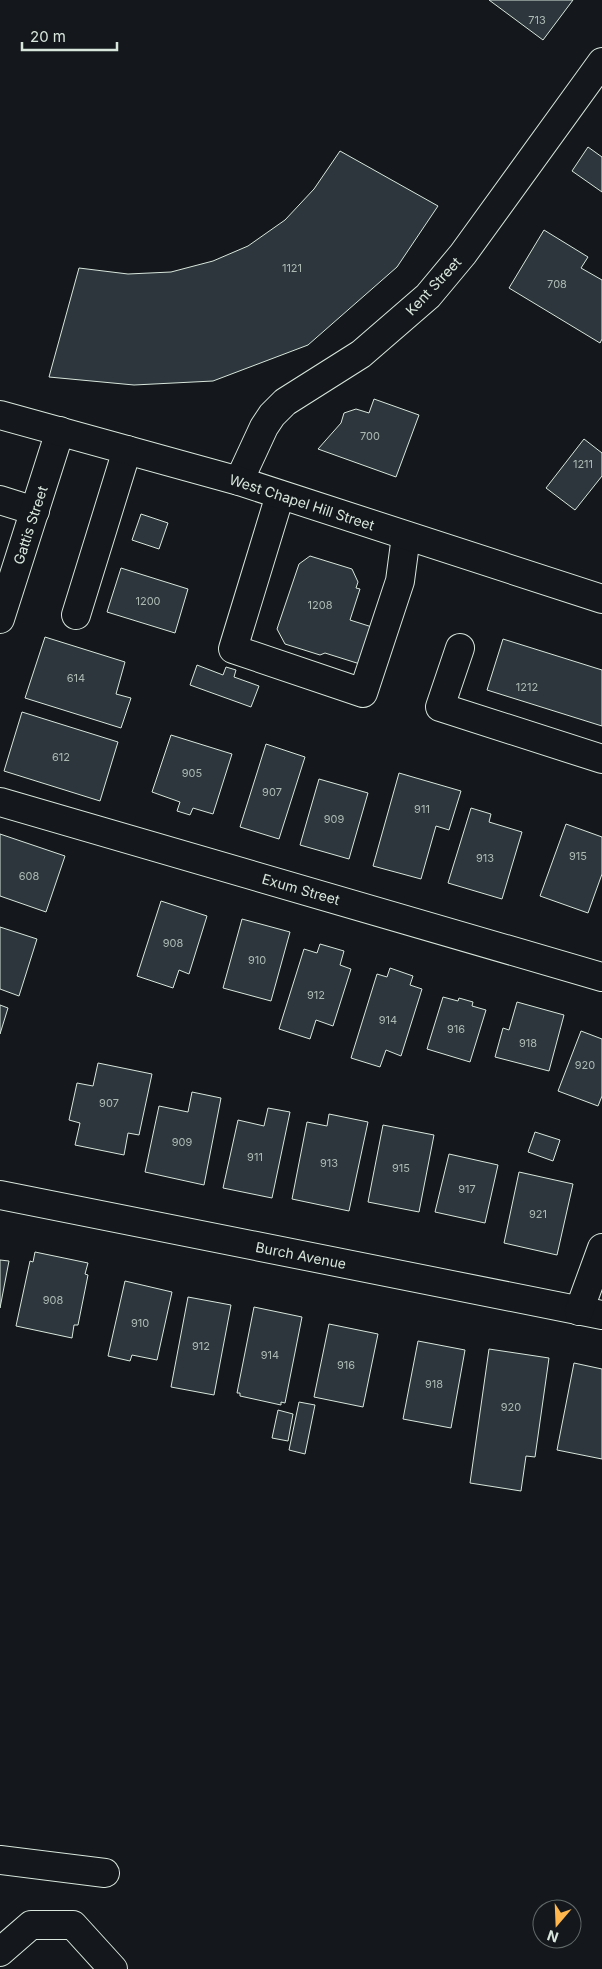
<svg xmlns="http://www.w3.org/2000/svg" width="602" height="1969" viewBox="0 0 602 1969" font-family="Inter,sans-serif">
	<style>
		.building { fill: #2c363c; stroke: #d8e6dc }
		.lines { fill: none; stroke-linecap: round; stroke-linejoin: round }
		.minor-casing { stroke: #d8e6dc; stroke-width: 30 }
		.major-casing { stroke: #d8e6dc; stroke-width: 30 }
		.minor { stroke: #14181c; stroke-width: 28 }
		.major { stroke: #14181c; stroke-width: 28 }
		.labels { text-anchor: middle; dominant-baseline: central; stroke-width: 4; stroke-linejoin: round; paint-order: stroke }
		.number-label { font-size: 11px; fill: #adbab4 }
		.street-label { font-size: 14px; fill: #d8e6dc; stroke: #14181c }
	</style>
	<rect width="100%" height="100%" fill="#14181c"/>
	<!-- building -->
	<g class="building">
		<polygon points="489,0 573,0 543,40"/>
		<polygon points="588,147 602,157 602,192 572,171"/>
		<polygon points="340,151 438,206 397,267 308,345 213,381 134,385 49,377 79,268 128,274 171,272 213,261 248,246 285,220 314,189"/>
		<polygon points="544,230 588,257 581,268 602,280 602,339 600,343 509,288"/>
		<polygon points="374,399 419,415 396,477 318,449 341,423 344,413 356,409 369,413"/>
		<polygon points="584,439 602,453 602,476 575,510 546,488"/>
		<polygon points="141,514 168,523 159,549 132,540"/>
		<polygon points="310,556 352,569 358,582 356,588 360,589 350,620 372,627 360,664 325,653 320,655 285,644 277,629 299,564"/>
		<polygon points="121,568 188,589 175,633 107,612"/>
		<polygon points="45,637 125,662 116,694 131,698 121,728 25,698"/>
		<polygon points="503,639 602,670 602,726 487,690"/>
		<polygon points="197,665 223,675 226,667 236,670 234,677 259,686 251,707 190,685"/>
		<polygon points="22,712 118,742 100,801 4,771"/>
		<polygon points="171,735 232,754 213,814 193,808 190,815 177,811 180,802 152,792"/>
		<polygon points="266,744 305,757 279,839 240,827"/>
		<polygon points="399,773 461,791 449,830 436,826 421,879 373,866"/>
		<polygon points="319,779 368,793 349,859 300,845"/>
		<polygon points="471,808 491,814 489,822 522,832 502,899 448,883"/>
		<polygon points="566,824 602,837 602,874 588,913 540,896"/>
		<polygon points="0,834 65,856 46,912 0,896"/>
		<polygon points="161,901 207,916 189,974 179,970 173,988 137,976"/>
		<polygon points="242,919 290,932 271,1001 223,988"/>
		<polygon points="0,927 37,939 19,996 0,989"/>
		<polygon points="320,944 344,951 340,965 351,969 333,1026 316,1020 310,1039 279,1029 304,949 317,953"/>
		<polygon points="390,968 413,976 410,985 422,989 401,1056 386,1050 380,1067 351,1058 377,974 387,977"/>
		<polygon points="443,997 458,1001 459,998 473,1002 472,1006 486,1010 470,1062 427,1049"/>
		<polygon points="517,1002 564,1015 549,1071 495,1057 503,1028 509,1030"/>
		<polygon points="0,1005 8,1008 0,1034"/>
		<polygon points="581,1031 602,1039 602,1096 598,1106 558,1091"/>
		<polygon points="98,1063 152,1074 139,1135 128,1133 124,1155 75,1145 80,1123 69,1120 77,1083 93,1086"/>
		<polygon points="192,1092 221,1098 204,1185 145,1172 159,1106 188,1112"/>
		<polygon points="268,1108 290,1112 272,1198 223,1188 238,1120 264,1126"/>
		<polygon points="329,1114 368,1122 349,1211 292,1199 307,1122 327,1126"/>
		<polygon points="383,1125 434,1135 419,1212 368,1202"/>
		<polygon points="535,1132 560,1140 553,1161 528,1152"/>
		<polygon points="449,1154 498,1165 485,1223 435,1212"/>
		<polygon points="519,1172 573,1184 557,1255 504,1243"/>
		<polygon points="35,1252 88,1263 85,1274 88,1275 78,1325 74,1325 72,1338 16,1326 30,1261 33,1262"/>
		<polygon points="0,1260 9,1261 0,1308"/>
		<polygon points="125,1281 172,1292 157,1360 132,1355 130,1361 108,1356"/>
		<polygon points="188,1297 231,1305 214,1395 171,1387"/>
		<polygon points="254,1307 302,1317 285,1403 281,1402 281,1405 240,1396 240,1393 237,1393"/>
		<polygon points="329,1324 378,1334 363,1407 314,1397"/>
		<polygon points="418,1341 465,1350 451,1428 403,1419"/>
		<polygon points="489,1349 549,1358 535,1457 526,1456 521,1491 470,1483"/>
		<polygon points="574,1363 602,1369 602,1459 557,1450"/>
		<polygon points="299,1402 315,1405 305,1454 289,1450"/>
		<polygon points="278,1410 293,1414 288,1441 272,1438"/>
	</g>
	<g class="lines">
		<defs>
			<g id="minor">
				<polyline points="239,481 264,427 272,415 285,402 361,354 428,296 463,254 602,62"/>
				<polyline points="280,495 233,649 363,693 400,581 406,536"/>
				<polyline points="0,500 35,511"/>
				<polyline points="76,615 127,450"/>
				<polyline points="0,619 60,431"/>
				<polyline points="460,648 440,707 602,759"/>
				<polyline points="0,802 602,977"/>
				<polyline points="0,1195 602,1315"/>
				<polyline points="579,1311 602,1248"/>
				<polyline points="0,1860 105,1873"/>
				<polyline points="0,1952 31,1925 73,1925 113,1969"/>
			</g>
			<polyline id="major" points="0,415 239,481 602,599"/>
		</defs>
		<!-- minor casing -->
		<use href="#minor" class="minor-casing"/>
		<!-- major casing -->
		<use href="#major" class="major-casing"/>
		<!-- minor -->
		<use href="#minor" class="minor"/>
		<!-- major -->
		<use href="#major" class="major"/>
	</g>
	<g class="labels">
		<!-- number labels -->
		<g class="number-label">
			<text x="537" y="20">713</text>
			<text x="292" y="268">1121</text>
			<text x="557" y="284">708</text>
			<text x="370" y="436">700</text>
			<text x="583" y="464">1211</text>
			<text x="148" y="601">1200</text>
			<text x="320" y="605">1208</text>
			<text x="76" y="678">614</text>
			<text x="527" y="687">1212</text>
			<text x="61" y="757">612</text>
			<text x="192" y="773">905</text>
			<text x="272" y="792">907</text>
			<text x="422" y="809">911</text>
			<text x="334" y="819">909</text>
			<text x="578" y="856">915</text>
			<text x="485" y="858">913</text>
			<text x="29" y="876">608</text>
			<text x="173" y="943">908</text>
			<text x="257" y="960">910</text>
			<text x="316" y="995">912</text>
			<text x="388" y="1020">914</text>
			<text x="456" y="1029">916</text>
			<text x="528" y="1043">918</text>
			<text x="585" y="1065">920</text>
			<text x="109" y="1103">907</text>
			<text x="182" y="1142">909</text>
			<text x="255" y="1157">911</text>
			<text x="329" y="1163">913</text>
			<text x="401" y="1168">915</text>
			<text x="467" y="1189">917</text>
			<text x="538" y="1214">921</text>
			<text x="53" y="1300">908</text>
			<text x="140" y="1323">910</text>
			<text x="201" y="1346">912</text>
			<text x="270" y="1355">914</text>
			<text x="346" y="1365">916</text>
			<text x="434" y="1384">918</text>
			<text x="511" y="1407">920</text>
		</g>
		<!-- street labels -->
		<g class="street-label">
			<text transform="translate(433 286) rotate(-47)">Kent Street</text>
			<text transform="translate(302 502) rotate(18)">West Chapel Hill Street</text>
			<text transform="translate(30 525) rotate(-72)">Gattis Street</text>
			<text transform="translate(301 889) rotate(16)">Exum Street</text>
			<text transform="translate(301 1255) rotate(11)">Burch Avenue</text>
		</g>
	</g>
	<!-- north arrow -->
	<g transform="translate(557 1924) rotate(199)"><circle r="24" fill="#14181c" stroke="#626a69"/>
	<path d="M0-4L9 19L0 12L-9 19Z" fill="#ffb74d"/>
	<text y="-8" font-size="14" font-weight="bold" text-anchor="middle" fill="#d8e6dc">N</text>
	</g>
	<!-- scale -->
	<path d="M22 42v8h95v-8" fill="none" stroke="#d8e6dc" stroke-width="2.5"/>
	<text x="30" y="42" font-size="15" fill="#d8e6dc" stroke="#14181c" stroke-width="4" paint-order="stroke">20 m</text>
</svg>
